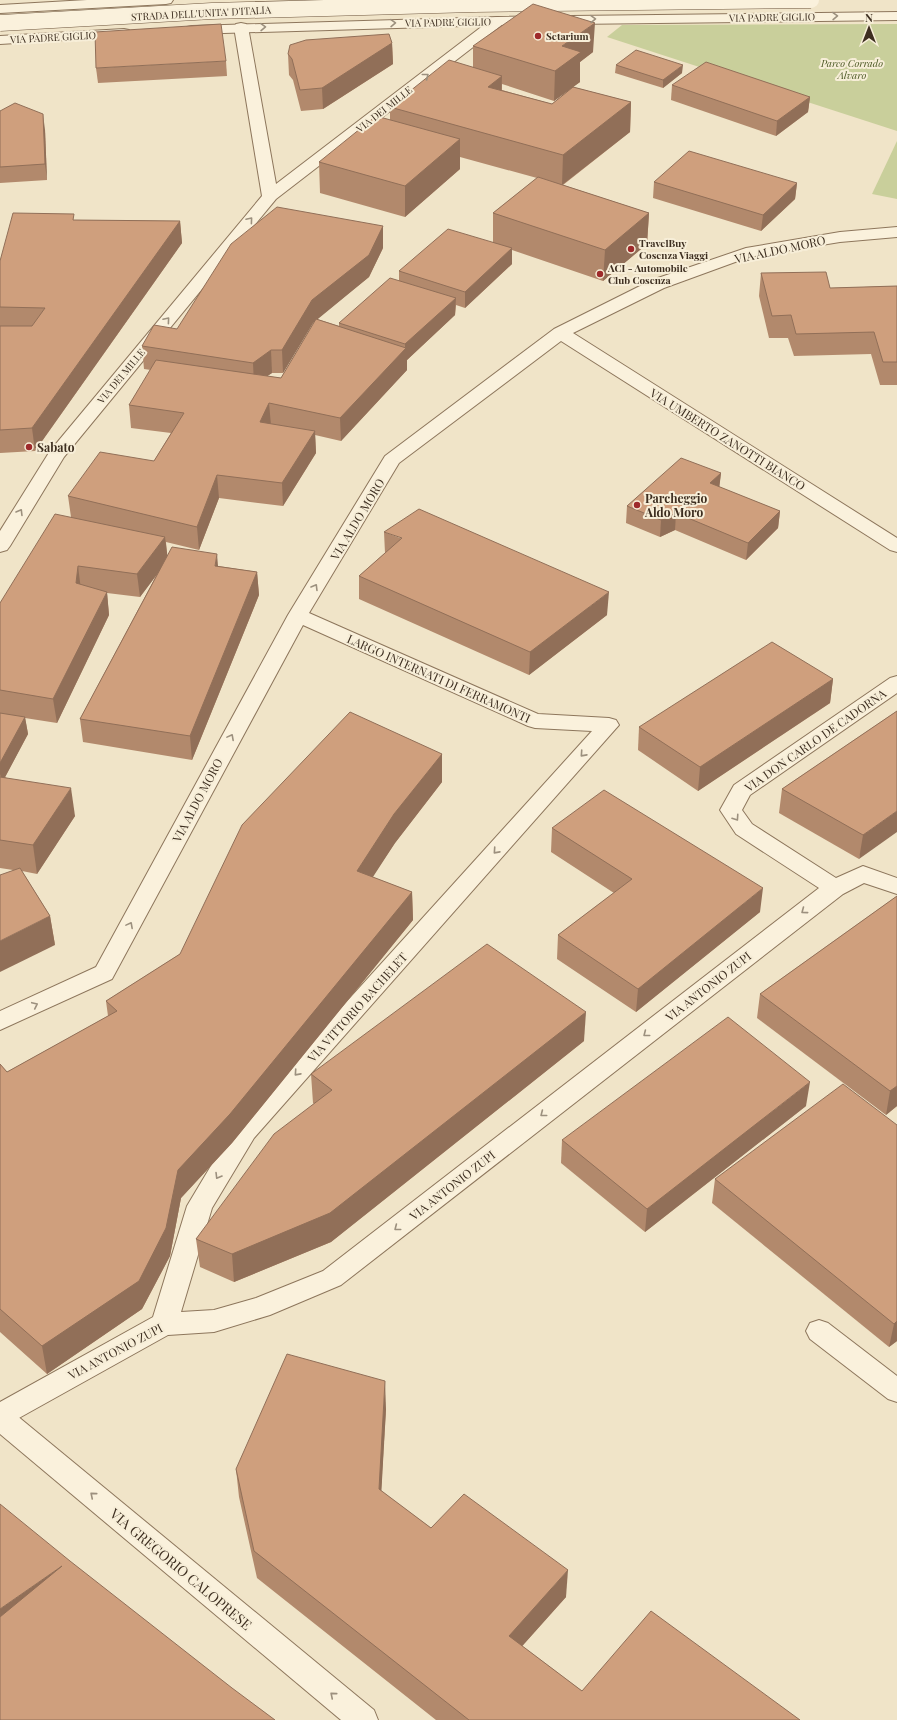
<svg xmlns="http://www.w3.org/2000/svg" width="897" height="1720" viewBox="0 0 897 1720" font-family="'Playfair Display',serif">
	<style>
		.green { fill: #c9cf9b }
		.lines { fill: none; stroke-linecap: round; stroke-linejoin: round }
		.minor-casing { stroke: #8d765c; stroke-width: 2 }
		.tertiary-casing { stroke: #8d765c; stroke-width: 2 }
		.minor { fill: #faf1dc; fill-rule: evenodd }
		.tertiary { fill: #faf1dc; fill-rule: evenodd }
		.secondary-bridge-casing { stroke: #6f573f; stroke-width: 17; stroke-linecap: butt }
		.secondary-bridge { stroke: #faf1dc; stroke-width: 16 }
		.wall { fill: #b2896c; fill-rule: evenodd }
		.shaded-wall { fill: #916f58 }
		.building { fill: #cf9f7d; stroke: #916f58 }
		.oneway { stroke: #9c907e }
		.poi-dot { fill: #9e2a2b; stroke: #f7eed8; stroke-width: 1.5 }
		.labels { text-anchor: middle; dominant-baseline: central; stroke-width: 4; stroke-linejoin: round; paint-order: stroke }
		.far-street-label { font-size: 10px; fill: #3d2e20; stroke: #f7eed8 }
		.far-poi-label { font-size: 10px; font-weight: bold; fill: #3d2e20; stroke: #f7eed8; text-anchor: start }
		.far-park-label { font-size: 10px; font-style: italic; fill: #4d5a26; stroke: #f7eed8 }
		.street-label { font-size: 12px; fill: #3d2e20; stroke: #f7eed8 }
		.poi-label { font-size: 12px; font-weight: bold; fill: #3d2e20; stroke: #f7eed8; text-anchor: start }
		.near-street-label { font-size: 14px; fill: #3d2e20; stroke: #f7eed8 }
	</style>
	<rect width="100%" height="100%" fill="#f0e4c8"/>
	<!-- green -->
	<g class="green">
		<polygon points="897,24 897,131 607,37 622,25"/>
		<polygon points="897,141 897,199 872,194"/>
	</g>
	<g class="lines">
		<defs>
			<g id="minor">
				<polygon points="498,17 503,18 505,21 503,24 276,199 64,457 10,546 7,550 0,552 0,531 50,451 262,196 234,27 236,24 241,23 246,24 248,27 276,184 493,18"/>
				<polygon points="897,227 897,237 840,242 749,257 664,288 573,333 897,538 897,552 890,550 561,341 399,463 309,613 538,714 609,718 616,720 619,725 254,1138 212,1208 181,1312 214,1310 256,1298 323,1271 819,888 736,834 720,810 734,785 890,678 897,676 897,693 750,795 742,810 752,824 836,878 863,866 897,878 897,894 864,883 843,894 341,1285 270,1315 214,1332 168,1335 10,1423 0,1426 0,1402 153,1317 187,1206 236,1124 592,731 535,728 528,726 303,625 112,979 0,1030 0,1011 96,967 288,615 385,456 554,329 652,280 746,248 840,232"/>
				<polygon points="819,1320 828,1323 897,1376 897,1402 888,1399 810,1339 806,1331 810,1323"/>
			</g>
			<g id="tertiary">
				<polygon points="87,0 173,0 171,3 166,4 0,13 0,5"/>
				<polygon points="897,12 897,20 498,25 192,34 187,33 185,30 187,27 192,26 498,17"/>
				<polygon points="124,29 129,30 131,33 129,36 0,44 0,36"/>
				<polygon points="0,1406 10,1410 374,1710 378,1720 341,1720 0,1434"/>
			</g>
		</defs>
		<!-- minor casing -->
		<use href="#minor" class="minor-casing"/>
		<!-- tertiary casing -->
		<use href="#tertiary" class="tertiary-casing"/>
		<!-- minor -->
		<use href="#minor" class="minor"/>
		<!-- tertiary -->
		<use href="#tertiary" class="tertiary"/>
		<defs>
			<polyline id="secondary-bridge" points="0,23 212,11 474,4 811,0"/>
		</defs>
		<!-- secondary-bridge casing -->
		<use href="#secondary-bridge" class="secondary-bridge-casing"/>
		<!-- secondary-bridge -->
		<use href="#secondary-bridge" class="secondary-bridge"/>
	</g>
	<!-- wall -->
	<g class="wall">
		<polygon points="392,43 393,64 323,109 301,111 293,80 289,75 288,54"/>
		<path d="M473,46L593,52L580,62V82L573,87L631,102L630,132L563,185L649,213L647,244L603,281L512,250V264L465,308L456,305L455,315L407,360V370L341,441L315,435L316,453L283,506L219,498L199,550L166,542L167,556L218,566L257,572L259,595L192,760L83,742L80,719L157,574L140,597L107,593L109,615L57,723L25,718L28,734L5,777L75,816L37,874L22,871L50,916L55,945L13,870L0,868V603L71,517L68,496L154,461L171,433L131,428L129,405L151,370L144,369L142,346L177,329L383,248L369,277L317,319L339,326V323L399,281V271L493,242V213L537,178L460,157V169L405,217L320,193L319,162L390,120V107L473,67ZM502,84L554,101L570,89L552,104L502,90ZM315,321L281,378L267,376L272,373H283L313,323Z"/>
		<polygon points="226,61 227,76 98,83 96,68"/>
		<polygon points="616,65 682,73 663,88 615,73"/>
		<polygon points="672,85 810,97 808,112 776,136 671,100"/>
		<polygon points="0,111 45,130 47,180 0,183"/>
		<polygon points="654,182 797,183 795,199 761,231 653,198"/>
		<polygon points="75,220 180,221 182,243 35,451 0,453 0,261"/>
		<polygon points="761,273 830,288 897,286 897,385 880,385 871,354 794,356 788,338 769,338 759,296"/>
		<polygon points="721,473 719,487 780,511 778,528 746,560 675,530 660,537 626,523 627,506"/>
		<polygon points="384,532 607,615 529,675 359,599 359,576 385,553"/>
		<polygon points="833,679 830,703 698,791 638,750 639,727"/>
		<polygon points="897,711 859,859 779,813 782,789"/>
		<polygon points="442,754 442,782 395,843 372,877 412,892 413,920 232,1143 181,1198 170,1256 142,1309 47,1374 0,1332 0,1064 7,1072 108,1016 106,1001 180,954"/>
		<polygon points="552,828 760,912 636,1012 557,959 558,935 614,893 551,852"/>
		<polygon points="897,896 897,1106 886,1115 757,1018 760,994"/>
		<polygon points="584,1041 331,1242 234,1282 200,1267 196,1239 314,1104 313,1103 311,1074"/>
		<polygon points="806,1106 645,1232 561,1163 562,1140"/>
		<polygon points="897,1125 897,1341 889,1347 712,1203 715,1179"/>
		<polygon points="386,1409 381,1491 431,1528 566,1597 522,1646 582,1691 800,1720 436,1720 257,1578 239,1497 236,1469"/>
	</g>
	<!-- shaded-wall -->
	<g class="shaded-wall">
		<polygon points="595,23 593,52 580,62 580,82 554,101 555,71 562,46"/>
		<polygon points="392,43 393,64 323,109 322,88"/>
		<polygon points="683,65 682,73 663,88 663,80"/>
		<polygon points="502,76 501,105 488,87"/>
		<polygon points="810,97 808,112 776,136 777,121"/>
		<polygon points="631,102 630,132 562,185 563,155"/>
		<polygon points="43,114 45,130 47,180 45,164"/>
		<polygon points="460,139 460,169 405,217 405,186"/>
		<polygon points="797,183 795,199 761,231 763,215"/>
		<polygon points="649,213 647,244 603,281 605,250"/>
		<polygon points="180,221 182,243 35,451 32,428"/>
		<polygon points="383,226 383,248 369,277 313,323 283,373 282,350 312,300"/>
		<polygon points="512,248 512,264 465,308 465,292"/>
		<polygon points="456,298 455,315 407,360 407,370 341,441 340,418 405,349 405,344"/>
		<polygon points="271,350 272,373 254,385 253,363"/>
		<polygon points="269,403 271,425 260,422"/>
		<polygon points="315,431 316,453 283,506 282,483"/>
		<polygon points="721,473 719,490 710,483"/>
		<polygon points="217,475 219,498 199,550 197,527"/>
		<polygon points="780,511 778,528 746,560 748,543"/>
		<polygon points="676,513 675,530 660,537 661,520"/>
		<polygon points="165,537 168,560 140,597 137,574"/>
		<polygon points="217,554 219,578 215,566"/>
		<polygon points="78,566 81,590 76,583"/>
		<polygon points="257,572 259,595 192,760 190,736"/>
		<polygon points="107,592 109,615 57,723 53,699"/>
		<polygon points="609,592 607,615 529,675 530,652"/>
		<polygon points="833,679 830,703 698,791 700,767"/>
		<polygon points="25,717 28,734 2,783 0,774 0,763"/>
		<polygon points="442,754 442,782 395,843 358,900 357,871 394,814"/>
		<polygon points="71,788 75,816 37,874 33,845"/>
		<polygon points="897,811 897,832 859,859 863,835"/>
		<polygon points="763,888 760,912 636,1012 638,989"/>
		<polygon points="412,892 413,920 232,1143 181,1198 170,1256 142,1309 47,1374 42,1346 178,1170"/>
		<polygon points="50,916 55,945 0,972 0,941"/>
		<polygon points="586,1012 584,1041 331,1242 234,1282 232,1254"/>
		<polygon points="810,1082 806,1106 645,1232 647,1209"/>
		<polygon points="897,1086 897,1106 886,1115 890,1091"/>
		<polygon points="897,1321 897,1341 889,1347 894,1324"/>
		<polygon points="385,1381 386,1409 380,1516 379,1489"/>
		<polygon points="62,1566 0,1635 0,1609"/>
		<polygon points="568,1570 566,1597 508,1662 509,1636"/>
	</g>
	<!-- building -->
	<g class="building">
		<polygon points="533,4 595,23 562,46 581,52 555,71 473,46"/>
		<polygon points="221,24 226,61 96,68 95,32"/>
		<polygon points="389,34 392,43 322,88 300,90 292,59 288,54 290,45 306,40"/>
		<polygon points="636,50 683,65 663,80 616,65"/>
		<polygon points="449,60 502,76 488,87 552,104 573,87 631,102 563,155 390,107"/>
		<polygon points="706,62 810,97 777,121 672,85"/>
		<polygon points="15,103 43,114 45,164 0,167 0,111"/>
		<polygon points="376,116 460,139 405,186 319,162"/>
		<polygon points="689,151 797,183 763,215 654,182"/>
		<polygon points="538,177 649,213 605,250 493,213"/>
		<polygon points="277,207 383,226 369,255 312,300 282,350 271,350 253,363 142,346 154,325 177,329 231,244"/>
		<polygon points="13,213 74,214 73,220 180,221 32,428 0,430 0,326 32,326 45,308 0,307 0,261"/>
		<polygon points="448,229 512,248 465,292 399,271"/>
		<polygon points="826,272 830,288 897,286 897,362 883,362 874,332 796,334 791,315 772,316 761,273"/>
		<polygon points="390,278 456,298 405,344 339,323"/>
		<polygon points="316,319 406,348 340,418 269,403 260,422 315,431 282,483 217,475 197,527 68,496 100,452 154,461 184,413 129,405 156,360 281,378"/>
		<polygon points="681,458 721,473 710,483 780,511 748,543 676,513 661,520 627,506"/>
		<polygon points="419,509 609,592 530,652 359,576 402,538 384,532"/>
		<polygon points="55,514 165,537 137,574 78,566 76,583 107,592 53,699 0,690 0,603"/>
		<polygon points="172,547 217,554 215,566 257,572 190,736 80,719"/>
		<polygon points="772,642 833,679 700,767 639,727"/>
		<polygon points="897,711 897,811 863,835 782,789"/>
		<polygon points="350,712 442,754 394,814 357,871 412,892 230,1114 178,1170 166,1228 139,1281 42,1346 0,1309 0,1064 7,1072 117,1011 106,1001 180,954 242,825"/>
		<polygon points="0,713 25,717 0,763"/>
		<polygon points="0,777 71,788 33,845 0,840"/>
		<polygon points="604,790 763,888 638,989 558,935 632,879 552,828"/>
		<polygon points="20,868 50,916 0,941 0,875"/>
		<polygon points="897,896 897,1086 890,1091 760,994"/>
		<polygon points="487,944 586,1012 330,1213 232,1254 196,1239 274,1134 332,1090 311,1074"/>
		<polygon points="728,1017 810,1082 647,1209 562,1140"/>
		<polygon points="843,1084 897,1125 897,1321 894,1324 715,1179"/>
		<polygon points="287,1354 385,1381 379,1489 431,1528 464,1494 568,1570 509,1636 582,1691 651,1611 800,1720 469,1720 254,1551 236,1469"/>
		<polygon points="0,1504 70,1561 232,1688 275,1720 0,1720 0,1617 62,1566 0,1609"/>
	</g>
	<!-- one-way arrows -->
	<defs><path id="oneway-chevron" d="M-2-3.5L2.5 0L-2 3.5" fill="none" stroke-width="1.6" stroke-linecap="round" stroke-linejoin="round"/></defs>
	<g class="oneway">
		<use href="#oneway-chevron" transform="translate(835 16) rotate(-1)"/>
		<use href="#oneway-chevron" transform="translate(593 19) rotate(-1)"/>
		<use href="#oneway-chevron" transform="translate(393 23) rotate(-1)"/>
		<use href="#oneway-chevron" transform="translate(263 27) rotate(-1)"/>
		<use href="#oneway-chevron" transform="translate(426 76) rotate(-38)"/>
		<use href="#oneway-chevron" transform="translate(250 220) rotate(-50)"/>
		<use href="#oneway-chevron" transform="translate(167 320) rotate(-50)"/>
		<use href="#oneway-chevron" transform="translate(20 512) rotate(-59)"/>
		<use href="#oneway-chevron" transform="translate(315 587) rotate(-59)"/>
		<use href="#oneway-chevron" transform="translate(231 737) rotate(-62)"/>
		<use href="#oneway-chevron" transform="translate(583 754) rotate(132)"/>
		<use href="#oneway-chevron" transform="translate(736 818) rotate(56)"/>
		<use href="#oneway-chevron" transform="translate(496 851) rotate(132)"/>
		<use href="#oneway-chevron" transform="translate(804 911) rotate(143)"/>
		<use href="#oneway-chevron" transform="translate(130 925) rotate(-62)"/>
		<use href="#oneway-chevron" transform="translate(35 1005) rotate(-25)"/>
		<use href="#oneway-chevron" transform="translate(646 1034) rotate(142)"/>
		<use href="#oneway-chevron" transform="translate(297 1073) rotate(132)"/>
		<use href="#oneway-chevron" transform="translate(543 1114) rotate(142)"/>
		<use href="#oneway-chevron" transform="translate(218 1176) rotate(121)"/>
		<use href="#oneway-chevron" transform="translate(397 1228) rotate(142)"/>
		<use href="#oneway-chevron" transform="translate(93 1495) rotate(-140)"/>
		<use href="#oneway-chevron" transform="translate(333 1695) rotate(-140)"/>
	</g>
	<!-- markers -->
	<g class="poi-dot">
		<circle cx="538" cy="36" r="4"/>
		<circle cx="631" cy="249" r="4"/>
		<circle cx="600" cy="274" r="4"/>
		<circle cx="29" cy="447" r="4"/>
		<circle cx="637" cy="505" r="4"/>
	</g>
	<g class="labels">
		<!-- far-street labels -->
		<g class="far-street-label">
			<text transform="translate(201 13) rotate(-3)">STRADA DELL'UNITA' D'ITALIA</text>
			<text transform="translate(772 17) rotate(-1)">VIA PADRE GIGLIO</text>
			<text transform="translate(448 22) rotate(-1)">VIA PADRE GIGLIO</text>
			<text transform="translate(53 37) rotate(-3)">VIA PADRE GIGLIO</text>
			<text transform="translate(384 109) rotate(-38)">VIA DEI MILLE</text>
			<text transform="translate(121 376) rotate(-50)">VIA DEI MILLE</text>
		</g>
		<!-- far-poi labels -->
		<g class="far-poi-label">
			<text x="546" y="36">Setarium</text>
			<text x="639" y="243">TravelBuy<tspan x="639" dy="12">Cosenza Viaggi</tspan></text>
			<text x="608" y="268">ACI - Automobile<tspan x="608" dy="12">Club Cosenza</tspan></text>
		</g>
		<!-- far-park labels -->
		<g class="far-park-label">
			<text x="852" y="63">Parco Corrado<tspan x="852" dy="12">Alvaro</tspan></text>
		</g>
		<!-- street labels -->
		<g class="street-label">
			<text transform="translate(780 249) rotate(-12)">VIA ALDO MORO</text>
			<text transform="translate(728 439) rotate(32)">VIA UMBERTO ZANOTTI BIANCO</text>
			<text transform="translate(357 519) rotate(-59)">VIA ALDO MORO</text>
			<text transform="translate(439 678) rotate(24)">LARGO INTERNATI DI FERRAMONTI</text>
			<text transform="translate(815 740) rotate(-35)">VIA DON CARLO DE CADORNA</text>
			<text transform="translate(197 800) rotate(-62)">VIA ALDO MORO</text>
			<text transform="translate(708 986) rotate(-38)">VIA ANTONIO ZUPI</text>
			<text transform="translate(357 1007) rotate(-48)">VIA VITTORIO BACHELET</text>
			<text transform="translate(452 1185) rotate(-38)">VIA ANTONIO ZUPI</text>
			<text transform="translate(115 1351) rotate(-28)">VIA ANTONIO ZUPI</text>
		</g>
		<!-- poi labels -->
		<g class="poi-label">
			<text x="37" y="447">Sabato</text>
			<text x="645" y="498">Parcheggio<tspan x="645" dy="14">Aldo Moro</tspan></text>
		</g>
		<!-- near-street labels -->
		<g class="near-street-label">
			<text transform="translate(181 1569) rotate(40)">VIA GREGORIO CALOPRESE</text>
		</g>
	</g>
	<!-- north arrow -->
	<g transform="translate(869 28)" stroke="#f7eed8" stroke-width="3" paint-order="stroke">
	<path d="M0-3L7 15L0 10L-7 15Z" fill="#3d2e20"/>
	<text y="-6" font-size="11" font-weight="bold" text-anchor="middle" fill="#3d2e20">N</text>
	</g>
</svg>
